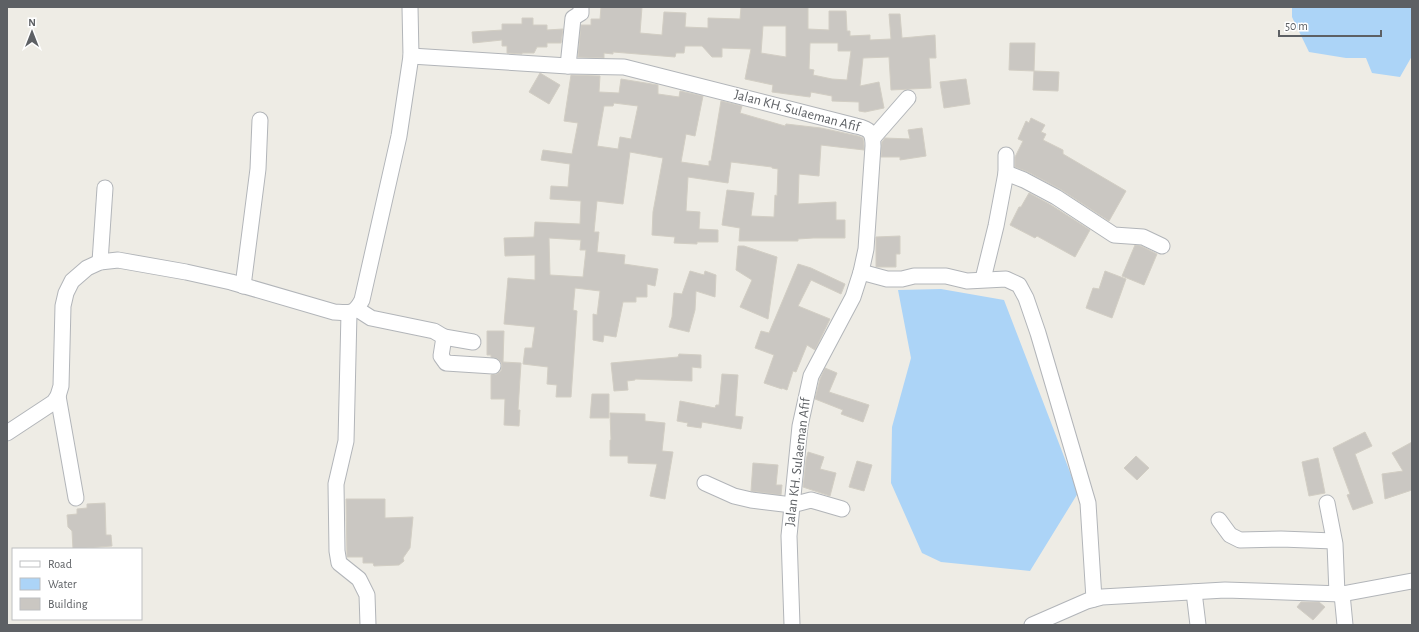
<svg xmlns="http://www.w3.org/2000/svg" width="1419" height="632" viewBox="0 0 1419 632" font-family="'Alegreya Sans',sans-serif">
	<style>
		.water { fill: #acd4f7 }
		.building { fill: #cac7c2; stroke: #d2cec4; fill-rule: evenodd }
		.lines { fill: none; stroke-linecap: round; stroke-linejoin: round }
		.minor-casing { stroke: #b2b5b9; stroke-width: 17 }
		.minor { stroke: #fff; stroke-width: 15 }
		.labels { text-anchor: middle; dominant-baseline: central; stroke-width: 3; stroke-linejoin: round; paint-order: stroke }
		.street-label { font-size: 14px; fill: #5d6064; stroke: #fff }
	</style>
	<rect width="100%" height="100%" fill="#eeece5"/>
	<!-- water -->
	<g class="water">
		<polygon points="1292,7 1412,7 1412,56 1400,77 1372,73 1366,58 1346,58 1309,52 1292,17"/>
		<polygon points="941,289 1004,300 1078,493 1030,571 941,562 922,553 891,483 892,427 911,358 898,290"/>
	</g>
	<!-- building -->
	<g class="building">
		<path d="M601,7H642L640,33L662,35L664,12L686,13L685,27L708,28V18L740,19L741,7H808V29L829,30V11H846L847,31H850V36L870,35V40L891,39L889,14H900L902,38L935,35L936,58H929L931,88L891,90L889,57L863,58L860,86L879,82L884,108L865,112L859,111V102L832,101V96L811,92L810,97L772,92L773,85L745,79L751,49L722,48V57H712L702,46H685L684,53H676L675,57L613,52V54L604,53V58L578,57L581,25H591V19H600ZM763,26H786V57L761,53ZM810,43H838V51H851L847,80L832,79L813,75L814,70L809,69Z"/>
		<polygon points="522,18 533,18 533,25 547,25 547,30 563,29 561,43 547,43 547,47 537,47 534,53 522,53 522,54 507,53 507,46 502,46 502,40 473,43 472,32 502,30 502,24 522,24"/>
		<polygon points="1010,43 1035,43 1034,71 1009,70"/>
		<polygon points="1034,71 1059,72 1058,91 1033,90"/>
		<polygon points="540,73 560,85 549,104 529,92"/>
		<path d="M571,75L600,76L599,92L619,93L621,79L658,85V94L679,97L680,91L703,96L695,136L686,134L681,162L709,166V161H711L721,101L742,106L740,113L785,126L786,124L821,128L858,136L863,138L864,146V150L821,145L819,176L799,174L798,204L836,202V220H845V238H813L798,239V241H739L740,228L722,225L727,190L754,193L751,216L774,217L775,195L777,196L778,169L772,168V167L731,162L728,183L688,177L686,211L700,212L699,229L718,230V242H697V244L674,243L675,237L652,235L653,212L663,158L630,152L623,204L597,201L594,232H599L597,252L625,255L624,264L658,269L655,286L647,284V297H636V302H623L616,337L604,335L603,342L593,340V314L597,315L600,291L575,288L573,310L577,311L571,397H556L557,385L547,384L548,367L523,364L525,348H532L535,327L504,324L508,278L535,280V255L505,256L504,238L534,237L535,222L580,224L581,201L550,199L551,186L568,187L570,164L541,160L543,150L572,154L578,123L564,121ZM614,103L638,106L631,139L620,137L618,149L597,146L604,106H613ZM549,238L581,240L580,250H586L583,277L550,275Z"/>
		<polygon points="966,79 970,104 944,108 940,82"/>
		<polygon points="1031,118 1045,125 1041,132 1046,134 1043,140 1063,150 1063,154 1126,191 1109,221 1060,189 1028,172 1015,167 1015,157 1023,141 1018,139 1026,121 1029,123"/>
		<polygon points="922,128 926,156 900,160 900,157 881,157 882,142 885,138 910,139 908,130"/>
		<polygon points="1029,193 1051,205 1090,230 1075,257 1037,236 1035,238 1010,225 1019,207 1021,207"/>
		<polygon points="900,236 900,254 896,254 896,267 876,267 876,237"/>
		<polygon points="1135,245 1141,246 1157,254 1144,285 1122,276"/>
		<polygon points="738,246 744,246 777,257 768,319 740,307 752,280 736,270"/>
		<polygon points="798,264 811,268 845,284 841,294 811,280 798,306 830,319 815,350 807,345 796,372 793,371 787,390 782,388 782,389 764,383 774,355 755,348 761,331 769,333"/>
		<polygon points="690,271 704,275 705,271 716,275 715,297 696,291 695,310 689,332 669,327 672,317 674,293 682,294"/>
		<polygon points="1105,271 1126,279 1112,318 1086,308 1093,288 1099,289"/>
		<polygon points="487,331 504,331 503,362 521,363 518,410 520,410 519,426 504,425 505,399 491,399 491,375 497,374 501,371 502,366 501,362 498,359 491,357 491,355 487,355"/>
		<polygon points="679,354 701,355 701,368 692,367 692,381 635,379 635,380 627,381 628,390 614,391 611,363 678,357"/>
		<polygon points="825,368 837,373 829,392 869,405 863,422 841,414 843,410 815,399 820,379"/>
		<polygon points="722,374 738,375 735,416 743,417 741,429 702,422 701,428 687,426 688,423 677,421 680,401 715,408 716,405 719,405"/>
		<polygon points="592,394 609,394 609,418 590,418"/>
		<polygon points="610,413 645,414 645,421 665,423 662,451 673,452 665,499 650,496 657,464 628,463 628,456 610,456 610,440 611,440"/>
		<polygon points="1365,432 1372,446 1355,454 1373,503 1353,510 1347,495 1350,494 1333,448"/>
		<polygon points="1412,442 1412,490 1385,499 1382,474 1403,471 1392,453"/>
		<polygon points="808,452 824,457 820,469 836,473 830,496 803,487 806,460"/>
		<polygon points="1136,456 1149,468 1137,480 1124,468"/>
		<polygon points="1318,458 1325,493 1309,496 1302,462"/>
		<polygon points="857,461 872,465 864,491 849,487"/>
		<polygon points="753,463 778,465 776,485 782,485 781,495 751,491"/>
		<polygon points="346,499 385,499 385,518 413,517 410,548 403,558 404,561 399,565 374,566 373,563 363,563 363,557 347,557"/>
		<polygon points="105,503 106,535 111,535 112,546 73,549 72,531 68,527 67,515 77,514 77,509 87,508 87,504"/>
		<polygon points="1301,602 1319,602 1325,607 1313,620 1297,607"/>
	</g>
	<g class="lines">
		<defs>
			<g id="minor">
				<path d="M411,56L568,66L624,67L856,126C870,129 873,132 873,146L866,249L861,272L853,297L811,376L800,426L789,536L792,625"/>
				<polyline points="568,66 573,18 581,13 581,7"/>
				<polyline points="873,138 908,98"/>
				<polyline points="1006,173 1024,180 1056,197 1114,235 1143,237 1162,246"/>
				<polyline points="100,262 105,188"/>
				<polyline points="861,272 887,279 902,279 914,276 946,276 967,281 1006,279 1019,285 1026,298 1038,333 1088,503 1094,599"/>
				<polyline points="983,279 996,226 1006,173 1006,155"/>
				<polyline points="243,286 258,169 260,120"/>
				<polyline points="357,309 371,318 434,331 444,337 441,356 446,363 493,366"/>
				<polyline points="349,313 346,441 336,484 337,551 339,563 359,579 367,595 368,625"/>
				<polyline points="444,337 473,342"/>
				<polyline points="58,396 76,498"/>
				<path d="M7,433L54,402L58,396L61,386L63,306L66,293L72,281L87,268L100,262L118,260L186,272L231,282L334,312C350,313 354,315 362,300L399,136L411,56L410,7"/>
				<polyline points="705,483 734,496 751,500 792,505 811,500 842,509"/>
				<polyline points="1327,503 1335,544 1337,594"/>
				<polyline points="1219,520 1230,535 1240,540 1281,539 1334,541"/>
				<polyline points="1194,592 1198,625"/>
				<polyline points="1342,594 1345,625"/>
				<polyline points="1032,625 1087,601 1102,597 1225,590 1342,594 1412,581"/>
			</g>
		</defs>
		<!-- minor casing -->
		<use href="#minor" class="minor-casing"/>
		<!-- minor -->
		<use href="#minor" class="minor"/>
	</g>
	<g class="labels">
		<!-- street labels -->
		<g class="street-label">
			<text transform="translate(797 111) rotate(15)">Jalan KH. Sulaeman Afif</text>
			<text transform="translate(798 462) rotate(-83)">Jalan KH. Sulaeman Afif</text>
		</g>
	</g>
	<!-- border -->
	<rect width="1419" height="632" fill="none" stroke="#5d6064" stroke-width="16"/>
	<!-- legend -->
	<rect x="12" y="548" width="130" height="72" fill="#ffffff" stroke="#bebfc1"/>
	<rect x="20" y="561" width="20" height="6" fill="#ffffff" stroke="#bebfc1"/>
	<text x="48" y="568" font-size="12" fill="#5d6064">Road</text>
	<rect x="20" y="578" width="20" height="12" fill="#acd4f7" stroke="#bebfc1"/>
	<text x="48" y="588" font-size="12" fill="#5d6064">Water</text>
	<rect x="20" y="598" width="20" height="12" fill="#cac7c2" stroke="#bebfc1"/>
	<text x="48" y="608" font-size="12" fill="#5d6064">Building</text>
	<!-- north arrow -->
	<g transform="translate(32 32)" stroke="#ffffff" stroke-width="3" paint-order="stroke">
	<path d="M0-3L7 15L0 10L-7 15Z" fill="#5d6064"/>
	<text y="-6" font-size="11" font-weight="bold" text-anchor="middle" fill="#5d6064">N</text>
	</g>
	<!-- scale -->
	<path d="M1279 30v6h102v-6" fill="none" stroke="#5d6064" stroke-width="2"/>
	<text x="1285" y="30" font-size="12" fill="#5d6064" stroke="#ffffff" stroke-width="3" paint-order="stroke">50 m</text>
</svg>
